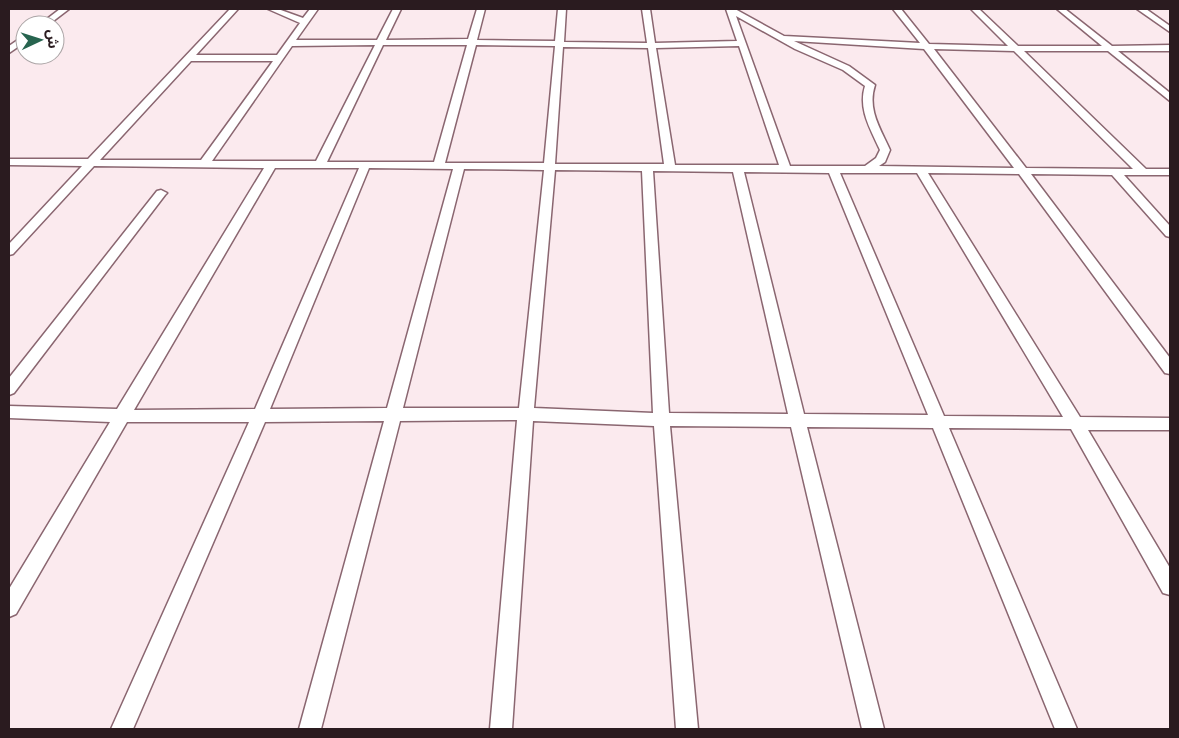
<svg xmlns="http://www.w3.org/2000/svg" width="1179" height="738" viewBox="0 0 1179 738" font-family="Poppins,'Noto Sans Arabic',sans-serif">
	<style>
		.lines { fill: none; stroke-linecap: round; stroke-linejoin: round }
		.minor-casing { stroke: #8a6670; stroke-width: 3 }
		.minor { fill: #fff; fill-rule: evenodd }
	</style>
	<rect width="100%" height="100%" fill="#fbeaee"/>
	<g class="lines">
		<defs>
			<g id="minor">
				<polygon points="60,9 69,9 48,25 39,25"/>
				<path d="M230,9H238L196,55H277L300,23L268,9H278L303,18L310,9H318L296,40H377L393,9H401L386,40L468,39L477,9H485L477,40L555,41L558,9H566L564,42L647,43L642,9H650L655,43L737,41L726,9H735L784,36L920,43L893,9H901L929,44L1008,46L971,9H979L1018,46H1102L1057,9H1065L1112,46L1170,45V51H1118L1170,93V101L1108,51H1024L1146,169H1170V175H1124L1170,226V237L1166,236L1112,175L1031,174L1170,358V374L1165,373L1019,174L928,173L1080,417L1170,418V430H1088L1170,568V595L1163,593L1071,429L949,428L1077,729H1055L933,428L807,427L884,729H862L791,427L670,426L698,729H676L654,426L533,421L512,729H490L517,420L400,421L321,729H299L384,421L265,422L133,729H111L249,422H127L16,614L9,617V589L110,422L9,418V406L117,409L264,168L94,166L13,254L9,255V244L82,166L9,165V159H88ZM736,16L795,49L843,70L865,86C858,109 870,128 880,150L876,158L865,166H790ZM794,41L924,49L1014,168L879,166L885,162L890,150C880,128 867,109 875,85L849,66ZM375,45L316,161H212L292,46ZM383,45H467L434,162H327ZM476,45L555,46L544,163H445ZM739,46L779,165H675L656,48ZM563,47L648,48L664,164H555ZM934,49L1014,51L1133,169L1026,168ZM191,61H273L201,160H100ZM275,168H359L255,409L134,410ZM369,168L453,169L387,408L270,409ZM464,169L544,170L519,408H403ZM555,170L642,171L653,413L534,408ZM653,171L733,172L788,414L669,413ZM744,172L829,173L928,415L804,414ZM840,173H917L1063,417L944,416Z"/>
				<polygon points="1137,9 1146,9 1170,26 1170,32"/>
				<polygon points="25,35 25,42 9,53 9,46"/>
				<polygon points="161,190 167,193 165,195 14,393 9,395 9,378 157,191"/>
			</g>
		</defs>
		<!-- minor casing -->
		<use href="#minor" class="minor-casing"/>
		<!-- minor -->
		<use href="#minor" class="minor"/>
	</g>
	<!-- border -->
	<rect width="1179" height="738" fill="none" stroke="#2a1b1f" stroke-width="20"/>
	<!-- north arrow -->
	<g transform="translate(40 40) rotate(86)"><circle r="24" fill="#ffffff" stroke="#aaa4a5"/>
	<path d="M0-4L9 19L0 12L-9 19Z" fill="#27644f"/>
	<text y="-8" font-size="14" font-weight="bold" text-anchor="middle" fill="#2a1b1f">ش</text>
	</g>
</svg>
